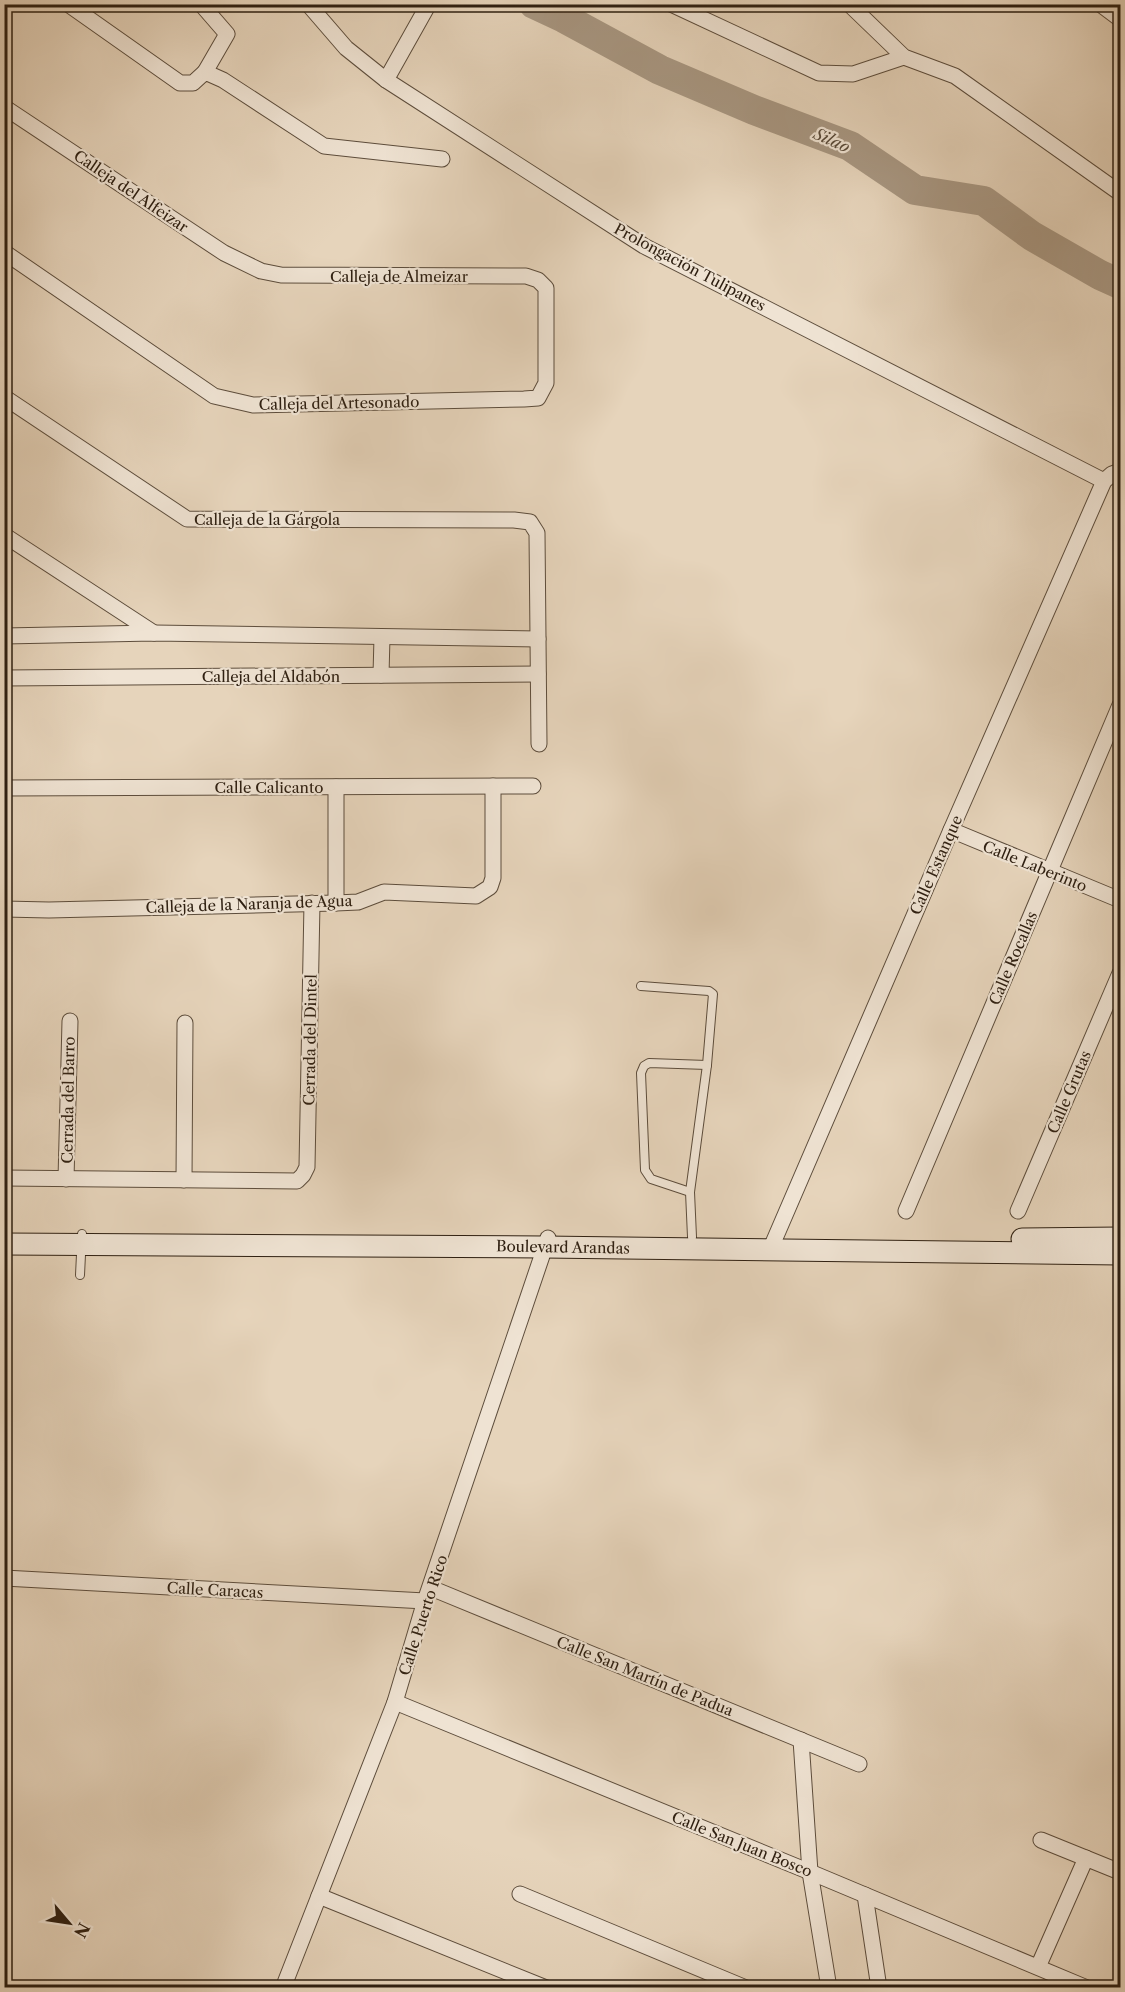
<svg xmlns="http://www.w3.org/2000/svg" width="1125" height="1992" viewBox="0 0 1125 1992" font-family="'Libre Caslon Text',serif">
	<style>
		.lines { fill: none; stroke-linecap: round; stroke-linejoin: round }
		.river { stroke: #a89782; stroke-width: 30 }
		.lane-casing { stroke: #5d4d3c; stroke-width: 10 }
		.street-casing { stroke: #5d4d3c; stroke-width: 17 }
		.secondary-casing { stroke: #2f2012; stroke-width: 23 }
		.lane { stroke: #efe3d3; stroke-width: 8 }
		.street { stroke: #efe3d3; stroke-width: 15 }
		.secondary { stroke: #efe3d3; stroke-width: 21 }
		.labels { text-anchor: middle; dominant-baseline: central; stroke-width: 4.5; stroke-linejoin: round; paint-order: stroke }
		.street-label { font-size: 15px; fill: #2f2012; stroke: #efe3d3 }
		.water-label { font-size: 16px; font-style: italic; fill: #594a39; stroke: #efe3d3 }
	</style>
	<rect width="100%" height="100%" fill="#e6d4bb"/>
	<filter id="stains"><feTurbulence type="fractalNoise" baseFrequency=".00333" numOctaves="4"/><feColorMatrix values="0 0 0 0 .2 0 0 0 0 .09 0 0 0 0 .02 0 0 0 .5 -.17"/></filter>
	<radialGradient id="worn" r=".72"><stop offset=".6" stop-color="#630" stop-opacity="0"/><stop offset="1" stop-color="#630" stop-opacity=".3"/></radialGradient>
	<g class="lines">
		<!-- river -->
		<polyline class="river" points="534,4 564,18 660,70 754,110 850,146 915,190 984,201 1032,236 1100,275 1120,284"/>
		<defs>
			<g id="lane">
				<polyline points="641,986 709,991 713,994 707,1065 690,1192 692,1237"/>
				<polyline points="690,1192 651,1179 645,1170 641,1073 644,1066 649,1063 707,1065"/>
				<polyline points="80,1275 82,1234"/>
			</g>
			<g id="street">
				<polyline points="68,4 180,83 193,83 205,72 223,80 324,146 442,159"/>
				<polyline points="201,4 227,34 205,72"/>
				<polyline points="308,4 346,48 386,80 644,246 1104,481"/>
				<polyline points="671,4 819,73 853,74 904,57"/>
				<polyline points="849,4 904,57 955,76 1120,193"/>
				<polyline points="1100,4 1120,19"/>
				<polyline points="386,80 427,7"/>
				<polyline points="4,107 224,253 261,271 281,275 526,276 538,280 546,288 546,383 538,398 524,399 253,405 214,396 4,252"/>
				<polyline points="4,397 187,519 514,520 530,522 537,533 539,744"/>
				<polyline points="4,535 154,633"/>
				<polyline points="4,636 154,633 538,639"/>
				<polyline points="381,675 382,637"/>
				<polyline points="4,678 538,674"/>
				<polyline points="336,787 336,903"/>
				<polyline points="4,788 533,786"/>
				<polyline points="951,830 1120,900"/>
				<polyline points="4,909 49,910 336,903 358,902 384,892 476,896 490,887 493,878 493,786"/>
				<polyline points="4,1178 297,1181 303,1175 307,1167 312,903"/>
				<polyline points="66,1179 70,1021"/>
				<polyline points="184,1180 185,1023"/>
				<polyline points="906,1211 1120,705"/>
				<polyline points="1018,1211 1120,973"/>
				<polyline points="770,1250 951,830 1104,481 1112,474 1120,471"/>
				<polyline points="4,1578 425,1601"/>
				<polyline points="431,1588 859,1764"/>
				<polyline points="395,1702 810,1872 1087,1988"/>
				<polyline points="801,1740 810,1872 829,1988"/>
				<polyline points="1041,1840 1120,1872"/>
				<polyline points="520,1894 746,1988"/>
				<polyline points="865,1895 879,1988"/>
				<polyline points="319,1896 546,1988"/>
				<polyline points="1038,1967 1086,1858"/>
				<polyline points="283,1988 395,1702 425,1601 548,1238"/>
			</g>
			<g id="secondary">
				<polyline points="1022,1239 1120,1238"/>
				<polyline points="4,1244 544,1247 1120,1254"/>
			</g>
		</defs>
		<!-- lane casing -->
		<use href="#lane" class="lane-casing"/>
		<!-- street casing -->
		<use href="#street" class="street-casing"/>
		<!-- secondary casing -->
		<use href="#secondary" class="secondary-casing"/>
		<!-- lane -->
		<use href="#lane" class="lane"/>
		<!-- street -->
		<use href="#street" class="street"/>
		<!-- secondary -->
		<use href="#secondary" class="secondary"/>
	</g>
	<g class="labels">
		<!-- street labels -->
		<g class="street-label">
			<text transform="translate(131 191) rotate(34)">Calleja del Alfeizar</text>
			<text transform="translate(690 267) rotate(28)">Prolongación Tulipanes</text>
			<text x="399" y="276">Calleja de Almeizar</text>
			<text transform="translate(339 403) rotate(-1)">Calleja del Artesonado</text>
			<text x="267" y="519">Calleja de la Gárgola</text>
			<text x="271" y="676">Calleja del Aldabón</text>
			<text x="269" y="787">Calle Calicanto</text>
			<text transform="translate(936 865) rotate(-66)">Calle Estanque</text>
			<text transform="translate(1035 866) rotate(22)">Calle Laberinto</text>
			<text transform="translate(249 904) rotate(-2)">Calleja de la Naranja de Agua</text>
			<text transform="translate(1013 958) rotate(-67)">Calle Rocallas</text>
			<text transform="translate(310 1040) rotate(-89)">Cerrada del Dintel</text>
			<text transform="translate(1069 1092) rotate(-67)">Calle Grutas</text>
			<text transform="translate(68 1100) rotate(-89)">Cerrada del Barro</text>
			<text transform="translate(563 1247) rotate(1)">Boulevard Arandas</text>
			<text transform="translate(215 1590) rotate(3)">Calle Caracas</text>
			<text transform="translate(423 1615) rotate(-72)">Calle Puerto Rico</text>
			<text transform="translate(645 1676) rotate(22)">Calle San Martín de Padua</text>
			<text transform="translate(742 1844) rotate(22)">Calle San Juan Bosco</text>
		</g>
		<!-- water labels -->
		<g class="water-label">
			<text transform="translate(832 140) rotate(24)">Silao</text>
		</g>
	</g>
	<!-- margin -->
	<rect width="1125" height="1992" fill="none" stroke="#e6d4bb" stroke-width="24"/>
	<rect x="6" y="6" width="1113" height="1980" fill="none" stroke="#2f2012" stroke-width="3"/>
	<rect x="12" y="12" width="1101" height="1968" fill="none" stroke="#2f2012" stroke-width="1.5"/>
	<!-- north arrow -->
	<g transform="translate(69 1923) rotate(119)" stroke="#efe3d3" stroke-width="4.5" paint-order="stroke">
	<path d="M0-4.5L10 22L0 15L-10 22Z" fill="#2f2012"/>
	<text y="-9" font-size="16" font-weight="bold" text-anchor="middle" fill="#2f2012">N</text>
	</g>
	<rect width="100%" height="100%" filter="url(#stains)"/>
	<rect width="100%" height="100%" fill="url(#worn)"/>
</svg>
